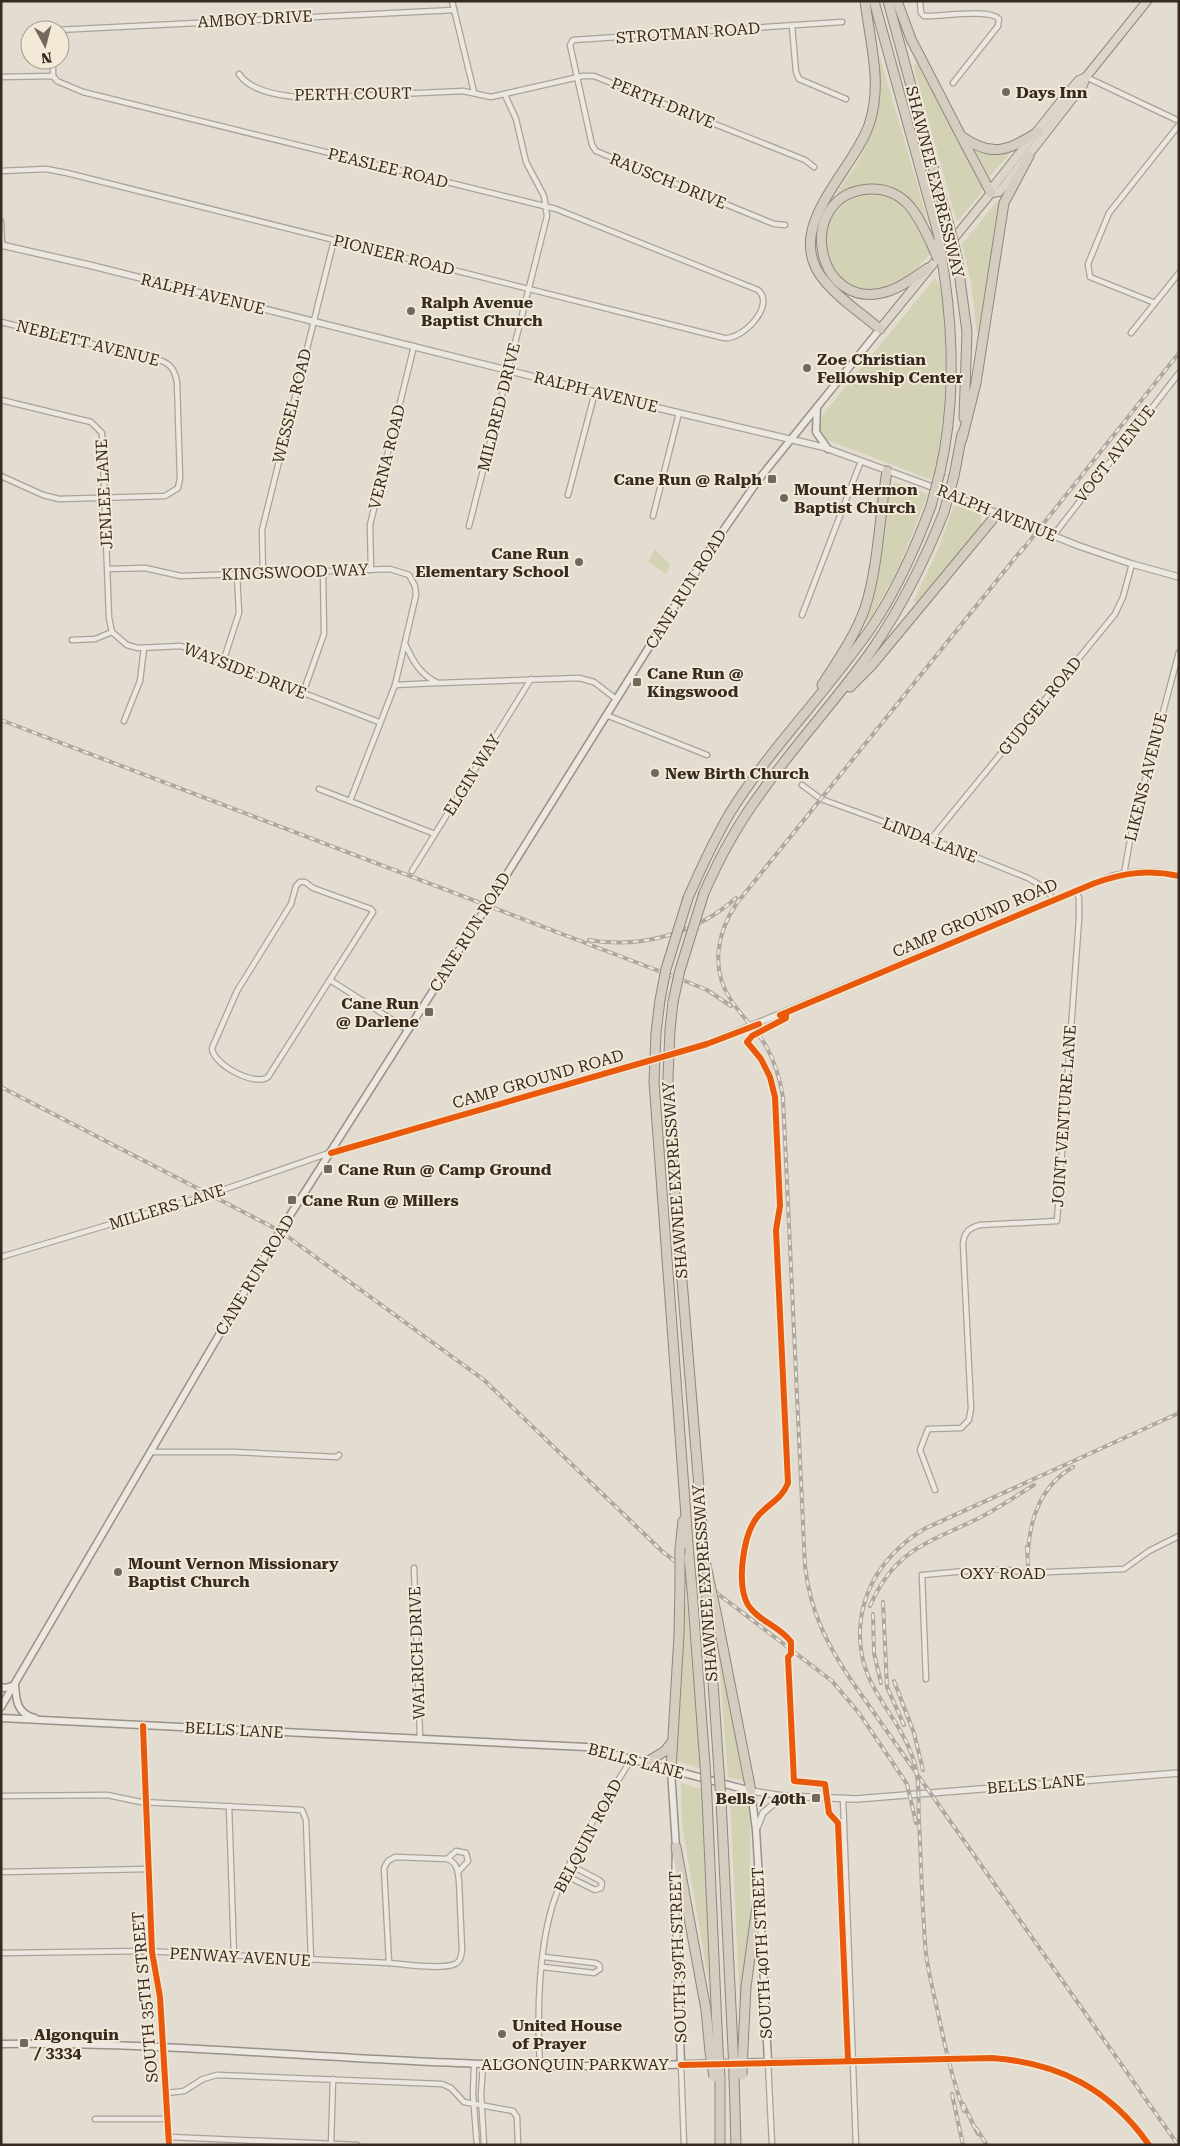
<svg xmlns="http://www.w3.org/2000/svg" width="1180" height="2146" viewBox="0 0 1180 2146" font-family="'Roboto Serif',serif">
	<style>
		.green { fill: #d3d2b4 }
		.lines { fill: none; stroke-linecap: round; stroke-linejoin: round }
		.minor-casing { stroke: #a9a299; stroke-width: 7 }
		.tertiary-casing { stroke: #a9a299; stroke-width: 8 }
		.secondary-casing { stroke: #999188; stroke-width: 9 }
		.trunk-casing { stroke: #8e877f; stroke-width: 10 }
		.motorway-casing { stroke: #8e877f; stroke-width: 11 }
		.minor { stroke: #ece8e1; stroke-width: 4.5 }
		.tertiary { stroke: #ece8e1; stroke-width: 5.5 }
		.secondary { stroke: #ece8e1; stroke-width: 6 }
		.trunk { stroke: #dcd5ca; stroke-width: 8 }
		.motorway { stroke: #d6cdc1; stroke-width: 9 }
		.rail-casing { stroke: #aca7a1; stroke-width: 4 }
		.rail { stroke: #f3e9d7; stroke-width: 2; stroke-dasharray: 5.5; stroke-linecap: butt }
		.motorway-bridge-casing { stroke: #8e877f; stroke-width: 11; stroke-linecap: butt }
		.motorway-bridge { stroke: #d6cdc1; stroke-width: 9 }
		.cycleway-casing { stroke: #f3e9d7; stroke-width: 9 }
		.cycleway { stroke: #e8590c; stroke-width: 6 }
		.poi-dot { fill: #73685e; stroke: #f3e9d7; stroke-width: 2 }
		.labels { text-anchor: middle; dominant-baseline: central; stroke-width: 4; stroke-linejoin: round; paint-order: stroke }
		.street-label { font-size: 16px; fill: #372a21; stroke: #f3e9d7 }
		.poi-label { font-size: 16px; font-weight: bold; fill: #372a21; stroke: #f3e9d7; text-anchor: start }
	</style>
	<rect width="100%" height="100%" fill="#e3dcd0"/>
	<!-- green -->
	<g class="green">
		<path d="M880,57L926,215L928,222L909,199L889,188L836,198C839,186 850,176 856,165C877,131 880,96 880,57Z"/>
		<polygon points="917,63 982,186 981,193 957,222 915,73 914,64"/>
		<polygon points="976,151 996,155 1011,152 989,177"/>
		<path d="M878,193C913,201 918,222 931,253C919,265 910,278 895,285C890,288 882,288 876,289C813,297 804,196 878,193Z"/>
		<polygon points="1004,193 982,334 977,334 971,282 962,244"/>
		<path d="M935,278C941,285 942,301 943,311C949,367 945,425 932,480L827,440C817,432 817,423 824,413Z"/>
		<polygon points="894,483 899,483 928,494 899,567 871,618 863,625 869,608 890,489"/>
		<polygon points="954,505 981,515 981,526 918,602 913,602 937,552"/>
		<polygon points="655,549 670,565 666,574 648,562"/>
		<polygon points="684,1604 687,1604 700,1768 675,1761 682,1683"/>
		<polygon points="717,1632 745,1781 728,1777"/>
		<polygon points="681,1783 701,1789 710,1991 682,1824"/>
		<polygon points="730,1797 750,1802 750,1920 741,2033"/>
	</g>
	<g class="lines">
		<defs>
			<g id="minor">
				<polyline points="452,1 474,92"/>
				<path d="M920,1L921,13L924,16C940,17 989,8 999,19L998,26L953,83"/>
				<polyline points="792,26 796,72 799,79 846,99"/>
				<polyline points="57,30 454,10"/>
				<polyline points="53,60 53,76"/>
				<path d="M239,74C252,94 289,97 311,98L463,91L491,97L583,76H594L805,160L814,167"/>
				<path d="M1,77L53,76L57,81L83,92L556,209L758,290C776,305 743,340 724,338L67,173L46,169L1,171"/>
				<polyline points="1086,77 1179,121"/>
				<polyline points="1,222 2,245"/>
				<polyline points="785,225 774,224 596,151 592,145 570,45 573,40 842,22"/>
				<polyline points="1155,303 1090,277 1088,264 1109,213 1179,125"/>
				<path d="M1,322L162,361C172,365 175,372 177,382L180,478L178,488L165,496L59,499L43,495L1,476"/>
				<polyline points="1131,333 1179,273"/>
				<polyline points="1,400 91,422 102,433 109,618 112,632 127,645 138,648 181,646 379,722"/>
				<polyline points="568,495 595,392"/>
				<polyline points="653,516 679,413"/>
				<polyline points="469,526 547,216 544,196 526,162 516,119 505,95"/>
				<polyline points="1053,536 1179,373"/>
				<polyline points="108,569 145,568 181,576 390,569 409,575 415,586 416,595 395,685 350,801"/>
				<polyline points="371,570 370,525 414,346"/>
				<polyline points="263,574 262,530 334,240"/>
				<polyline points="802,615 861,461"/>
				<polyline points="72,640 95,639 112,632"/>
				<path d="M405,644C413,661 420,675 438,683L579,678L594,682L616,699"/>
				<polyline points="223,662 239,613 237,575"/>
				<polyline points="395,685 436,683"/>
				<polyline points="303,693 324,634 323,572"/>
				<polyline points="606,715 707,755"/>
				<polyline points="124,721 140,681 144,648"/>
				<polyline points="802,785 821,799 931,839 1028,878 1045,888 1054,900"/>
				<polyline points="319,789 435,834"/>
				<polyline points="931,839 1115,614 1123,597 1132,564"/>
				<polyline points="412,871 531,679"/>
				<polyline points="1124,874 1132,829 1179,652"/>
				<path d="M300,882H305L313,888L371,909L373,912L268,1077C255,1087 212,1064 212,1048L237,991L291,904L296,886Z"/>
				<polyline points="330,980 408,1030"/>
				<polyline points="1,1257 211,1194 329,1153"/>
				<polyline points="152,1452 234,1452 337,1457 339,1455"/>
				<path d="M935,1490L920,1450L928,1429L961,1428L969,1420L971,1408L963,1244C964,1232 969,1228 980,1225L1057,1221L1079,919V898L1076,891"/>
				<polyline points="414,1568 420,1738"/>
				<path d="M926,1679L922,1575C950,1573 1000,1565 1024,1573L1124,1569L1149,1551L1179,1536"/>
				<polyline points="143,1726 152,1952 160,1997 169,2145"/>
				<polyline points="1,1796 107,1795 141,1802 302,1810 306,1820 311,1960"/>
				<polyline points="843,1798 856,2145"/>
				<polyline points="229,1806 234,1956"/>
				<path d="M395,1857L447,1859C457,1862 458,1871 459,1881L462,1950C461,1956 461,1961 455,1964C442,1970 404,1964 389,1963L384,1868L388,1861Z"/>
				<polyline points="447,1859 456,1851 466,1853 468,1861 458,1872"/>
				<polyline points="1,1872 149,1869"/>
				<polyline points="565,1875 595,1890 601,1888 602,1883 599,1880 570,1865"/>
				<polyline points="1,1953 144,1951 389,1963"/>
				<polyline points="543,1967 594,1973 600,1969 599,1965 595,1963 544,1957"/>
				<polyline points="768,2062 772,2145"/>
				<polyline points="474,2064 473,2095 477,2145"/>
				<polyline points="483,2064 481,2095 484,2145"/>
				<path d="M540,2065C537,2014 538,1944 556,1895C574,1847 605,1802 632,1758"/>
				<polyline points="681,2065 684,2145"/>
				<polyline points="167,2093 184,2091 203,2079 217,2075 442,2084 451,2088 464,2102 513,2111 517,2117 518,2145"/>
				<polyline points="95,2119 168,2119"/>
				<polyline points="169,2137 357,2145"/>
				<polyline points="331,2145 333,2079"/>
			</g>
			<g id="tertiary">
				<polyline points="1,245 89,265 658,408 823,447 924,484 1079,546 1132,564 1179,577"/>
				<path d="M331,1153L707,1044L1113,876C1136,871 1156,870 1179,876"/>
				<polyline points="751,1791 783,1796 856,1799 1179,1773"/>
				<polyline points="756,1830 763,1813 783,1796"/>
				<path d="M768,2062L992,2058C1059,2063 1110,2089 1149,2145"/>
			</g>
			<g id="secondary">
				<polyline points="817,407 816,432 828,449"/>
				<path d="M1,1687L5,1688L15,1685C16,1700 17,1714 35,1718"/>
				<polyline points="1,1707 280,1231 487,906 711,548 759,479 880,329"/>
				<polyline points="1,1718 586,1747 751,1791 756,1830 760,1895"/>
				<polyline points="671,1770 676,1847 675,1892 681,2065"/>
				<path d="M1,2044C162,2042 322,2059 483,2064C578,2068 673,2065 768,2062L760,1905"/>
			</g>
			<g id="trunk">
				<polyline points="991,193 999,192 1005,185 1083,85 1086,77 1147,1"/>
				<polyline points="880,329 991,193 992,188 1065,96 1079,80 1086,77"/>
			</g>
			<g id="motorway">
				<path d="M865,1C870,43 883,84 869,125C852,173 782,228 823,279C838,298 861,313 880,329"/>
				<polyline points="874,1 938,233"/>
				<polyline points="888,1 948,222"/>
				<path d="M897,1L911,39L961,136C992,158 1007,151 1038,132"/>
				<polyline points="962,138 991,193"/>
				<polyline points="957,257 967,332 964,418"/>
				<path d="M928,268C916,276 904,286 889,291C814,316 793,193 870,189C906,188 918,216 931,243"/>
				<polyline points="962,439 976,383 1004,203 1029,156"/>
				<path d="M940,472C955,406 954,340 944,273"/>
				<polyline points="954,476 962,434"/>
				<path d="M822,685C838,660 855,636 865,608C878,569 880,512 887,471"/>
				<polyline points="850,687 872,665 997,514"/>
				<path d="M704,893C719,859 736,827 758,797C794,745 838,699 874,647C903,604 925,560 944,512"/>
				<path d="M688,898C701,868 714,840 730,813C771,747 827,692 871,628C897,590 915,549 931,506"/>
				<polyline points="670,1030 673,1002"/>
				<polyline points="656,1033 660,1000"/>
				<polyline points="668,1077 669,1122 705,1561"/>
				<polyline points="654,1082 689,1557"/>
				<polyline points="680,1548 683,1521"/>
				<polyline points="692,1589 705,1765"/>
				<polyline points="708,1608 719,1771"/>
				<polyline points="717,1617 751,1791"/>
				<polyline points="647,1762 665,1751 672,1742"/>
				<polyline points="671,1770 679,1635 680,1583"/>
				<polyline points="707,1798 718,2050"/>
				<polyline points="721,1800 733,2049"/>
				<polyline points="676,1847 706,2010 710,2052"/>
				<polyline points="743,2048 746,1987 759,1891"/>
				<polyline points="734,2076 736,2145"/>
				<polyline points="720,2077 720,2145"/>
			</g>
		</defs>
		<!-- minor casing -->
		<use href="#minor" class="minor-casing"/>
		<!-- tertiary casing -->
		<use href="#tertiary" class="tertiary-casing"/>
		<!-- secondary casing -->
		<use href="#secondary" class="secondary-casing"/>
		<!-- trunk casing -->
		<use href="#trunk" class="trunk-casing"/>
		<!-- motorway casing -->
		<use href="#motorway" class="motorway-casing"/>
		<!-- minor -->
		<use href="#minor" class="minor"/>
		<!-- tertiary -->
		<use href="#tertiary" class="tertiary"/>
		<!-- secondary -->
		<use href="#secondary" class="secondary"/>
		<!-- trunk -->
		<use href="#trunk" class="trunk"/>
		<!-- motorway -->
		<use href="#motorway" class="motorway"/>
		<defs>
			<g id="rail">
				<path d="M1023,548L737,903C717,932 710,969 731,1000C741,1016 756,1029 766,1046C775,1062 780,1079 783,1097L805,1566C810,1611 827,1645 853,1683L1178,2145"/>
				<polyline points="1020,553 1179,353"/>
				<polyline points="1,720 685,981 707,990 731,1006"/>
				<path d="M589,940C641,949 697,933 736,898"/>
				<polyline points="1,1087 280,1231 484,1380 663,1552 832,1681 859,1713 907,1784 916,1823"/>
				<polyline points="1027,1547 1028,1567"/>
				<path d="M1028,1553C1030,1517 1041,1486 1073,1467"/>
				<polyline points="883,1602 887,1687 904,1725"/>
				<path d="M870,1606C894,1551 925,1544 975,1520C996,1510 1014,1497 1034,1485"/>
				<polyline points="873,1614 874,1653 881,1683"/>
				<polyline points="894,1681 914,1733 923,1770"/>
				<polyline points="952,2094 963,2145"/>
				<polyline points="963,2104 978,2134"/>
				<path d="M964,2111C952,2079 945,2046 938,2013C933,1989 926,1966 925,1942C922,1902 921,1861 919,1821C918,1802 920,1780 914,1761C898,1711 858,1689 860,1630C862,1586 887,1552 924,1529L1179,1413"/>
				<polyline points="976,2128 987,2145"/>
			</g>
		</defs>
		<!-- rail casing -->
		<use href="#rail" class="rail-casing"/>
		<!-- rail -->
		<use href="#rail" class="rail"/>
		<defs>
			<g id="motorway-bridge">
				<polyline points="948,222 957,257"/>
				<polyline points="938,233 944,273"/>
				<polyline points="931,243 938,259"/>
				<polyline points="931,506 940,472"/>
				<polyline points="944,512 954,476"/>
				<polyline points="660,1000 666,969 688,898"/>
				<polyline points="673,1002 680,970 704,893"/>
				<polyline points="668,1077 670,1030"/>
				<polyline points="654,1082 656,1033"/>
				<polyline points="680,1548 680,1583"/>
				<polyline points="689,1557 692,1589"/>
				<polyline points="705,1561 717,1617"/>
				<polyline points="706,1589 708,1608"/>
				<polyline points="705,1765 707,1798"/>
				<polyline points="719,1771 721,1800"/>
				<polyline points="733,2049 734,2076"/>
				<polyline points="718,2050 720,2077"/>
				<polyline points="710,2052 714,2077"/>
				<polyline points="742,2075 743,2048"/>
			</g>
		</defs>
		<!-- motorway-bridge casing -->
		<use href="#motorway-bridge" class="motorway-bridge-casing"/>
		<!-- motorway-bridge -->
		<use href="#motorway-bridge" class="motorway-bridge"/>
		<defs>
			<g id="cycleway">
				<path d="M786,1013V1018L752,1036L747,1042L761,1059L770,1077L775,1097L780,1206L776,1230L788,1483C782,1499 768,1504 758,1516C743,1534 736,1584 748,1605C758,1621 781,1627 791,1642V1654L788,1657L794,1781L825,1784L829,1813L838,1823L848,2060"/>
				<path d="M780,1015L1095,883C1123,873 1149,869 1179,876"/>
				<polyline points="331,1153 707,1044 759,1024"/>
				<polyline points="143,1726 152,1952 160,1997 169,2145"/>
				<path d="M681,2065L992,2058C1059,2063 1110,2089 1149,2145"/>
			</g>
		</defs>
		<!-- cycleway casing -->
		<use href="#cycleway" class="cycleway-casing"/>
		<!-- cycleway -->
		<use href="#cycleway" class="cycleway"/>
	</g>
	<!-- markers -->
	<g class="poi-dot">
		<circle cx="1006" cy="92" r="5"/>
		<circle cx="411" cy="311" r="5"/>
		<circle cx="807" cy="368" r="5"/>
		<rect x="767" y="474" width="10" height="10" rx="2.5"/>
		<circle cx="784" cy="498" r="5"/>
		<circle cx="579" cy="562" r="5"/>
		<rect x="632" y="677" width="10" height="10" rx="2.5"/>
		<circle cx="655" cy="773" r="5"/>
		<rect x="424" y="1007" width="10" height="10" rx="2.5"/>
		<rect x="323" y="1164" width="10" height="10" rx="2.5"/>
		<rect x="287" y="1195" width="10" height="10" rx="2.5"/>
		<circle cx="118" cy="1572" r="5"/>
		<rect x="811" y="1793" width="10" height="10" rx="2.5"/>
		<circle cx="502" cy="2034" r="5"/>
		<rect x="19" y="2038" width="10" height="10" rx="2.5"/>
	</g>
	<g class="labels">
		<!-- street labels -->
		<g class="street-label">
			<text transform="translate(255 19) rotate(-3)">AMBOY DRIVE</text>
			<text transform="translate(688 33) rotate(-4)">STROTMAN ROAD</text>
			<text transform="translate(353 94) rotate(-1)">PERTH COURT</text>
			<text transform="translate(663 103) rotate(22)">PERTH DRIVE</text>
			<text transform="translate(388 168) rotate(14)">PEASLEE ROAD</text>
			<text transform="translate(668 181) rotate(22)">RAUSCH DRIVE</text>
			<text transform="translate(935 182) rotate(76)">SHAWNEE EXPRESSWAY</text>
			<text transform="translate(394 255) rotate(14)">PIONEER ROAD</text>
			<text transform="translate(203 294) rotate(14)">RALPH AVENUE</text>
			<text transform="translate(88 343) rotate(14)">NEBLETT AVENUE</text>
			<text transform="translate(596 392) rotate(14)">RALPH AVENUE</text>
			<text transform="translate(292 406) rotate(-76)">WESSEL ROAD</text>
			<text transform="translate(499 407) rotate(-76)">MILDRED DRIVE</text>
			<text transform="translate(1115 454) rotate(-52)">VOGT AVENUE</text>
			<text transform="translate(387 457) rotate(-76)">VERNA ROAD</text>
			<text transform="translate(104 494) rotate(-93)">JENLEE LANE</text>
			<text transform="translate(997 513) rotate(22)">RALPH AVENUE</text>
			<text transform="translate(295 572) rotate(-2)">KINGSWOOD WAY</text>
			<text transform="translate(686 589) rotate(-58)">CANE RUN ROAD</text>
			<text transform="translate(245 671) rotate(21)">WAYSIDE DRIVE</text>
			<text transform="translate(1040 706) rotate(-51)">GUDGEL ROAD</text>
			<text transform="translate(472 775) rotate(-58)">ELGIN WAY</text>
			<text transform="translate(1146 777) rotate(-76)">LIKENS AVENUE</text>
			<text transform="translate(930 840) rotate(21)">LINDA LANE</text>
			<text transform="translate(975 918) rotate(-23)">CAMP GROUND ROAD</text>
			<text transform="translate(470 932) rotate(-58)">CANE RUN ROAD</text>
			<text transform="translate(538 1079) rotate(-16)">CAMP GROUND ROAD</text>
			<text transform="translate(1064 1116) rotate(-86)">JOINT VENTURE LANE</text>
			<text transform="translate(675 1180) rotate(-94)">SHAWNEE EXPRESSWAY</text>
			<text transform="translate(167 1207) rotate(-17)">MILLERS LANE</text>
			<text transform="translate(255 1275) rotate(-59)">CANE RUN ROAD</text>
			<text x="1003" y="1573">OXY ROAD</text>
			<text transform="translate(705 1583) rotate(-94)">SHAWNEE EXPRESSWAY</text>
			<text transform="translate(417 1653) rotate(-92)">WALRICH DRIVE</text>
			<text transform="translate(234 1730) rotate(3)">BELLS LANE</text>
			<text transform="translate(636 1761) rotate(15)">BELLS LANE</text>
			<text transform="translate(1036 1784) rotate(-5)">BELLS LANE</text>
			<text transform="translate(588 1836) rotate(-62)">BELQUIN ROAD</text>
			<text transform="translate(762 1953) rotate(-93)">SOUTH 40TH STREET</text>
			<text transform="translate(240 1957) rotate(3)">PENWAY AVENUE</text>
			<text transform="translate(678 1957) rotate(-92)">SOUTH 39TH STREET</text>
			<text transform="translate(145 1997) rotate(-95)">SOUTH 35TH STREET</text>
			<text x="575" y="2064">ALGONQUIN PARKWAY</text>
		</g>
		<!-- poi labels -->
		<g class="poi-label">
			<text x="1016" y="92">Days Inn</text>
			<text x="421" y="302">Ralph Avenue<tspan x="421" dy="18">Baptist Church</tspan></text>
			<text x="817" y="359">Zoe Christian<tspan x="817" dy="18">Fellowship Center</tspan></text>
			<text x="762" y="479" text-anchor="end">Cane Run @ Ralph</text>
			<text x="794" y="489">Mount Hermon<tspan x="794" dy="18">Baptist Church</tspan></text>
			<text x="569" y="553" text-anchor="end">Cane Run<tspan x="569" dy="18">Elementary School</tspan></text>
			<text x="647" y="673">Cane Run @<tspan x="647" dy="18">Kingswood</tspan></text>
			<text x="665" y="773">New Birth Church</text>
			<text x="419" y="1003" text-anchor="end">Cane Run<tspan x="419" dy="18">@ Darlene</tspan></text>
			<text x="338" y="1169">Cane Run @ Camp Ground</text>
			<text x="302" y="1200">Cane Run @ Millers</text>
			<text x="128" y="1563">Mount Vernon Missionary<tspan x="128" dy="18">Baptist Church</tspan></text>
			<text x="806" y="1798" text-anchor="end">Bells / 40th</text>
			<text x="512" y="2025">United House<tspan x="512" dy="18">of Prayer</tspan></text>
			<text x="34" y="2034">Algonquin<tspan x="34" dy="18">/ 3334</tspan></text>
		</g>
	</g>
	<!-- border -->
	<rect width="1180" height="2146" fill="none" stroke="#372a21" stroke-width="5"/>
	<!-- north arrow -->
	<g transform="translate(45 45) rotate(173)"><circle r="24" fill="#f3e9d7" stroke="#a89d8e"/>
	<path d="M0-4L9 19L0 12L-9 19Z" fill="#73685e"/>
	<text y="-8" font-size="14" font-weight="bold" text-anchor="middle" fill="#372a21">N</text>
	</g>
</svg>
